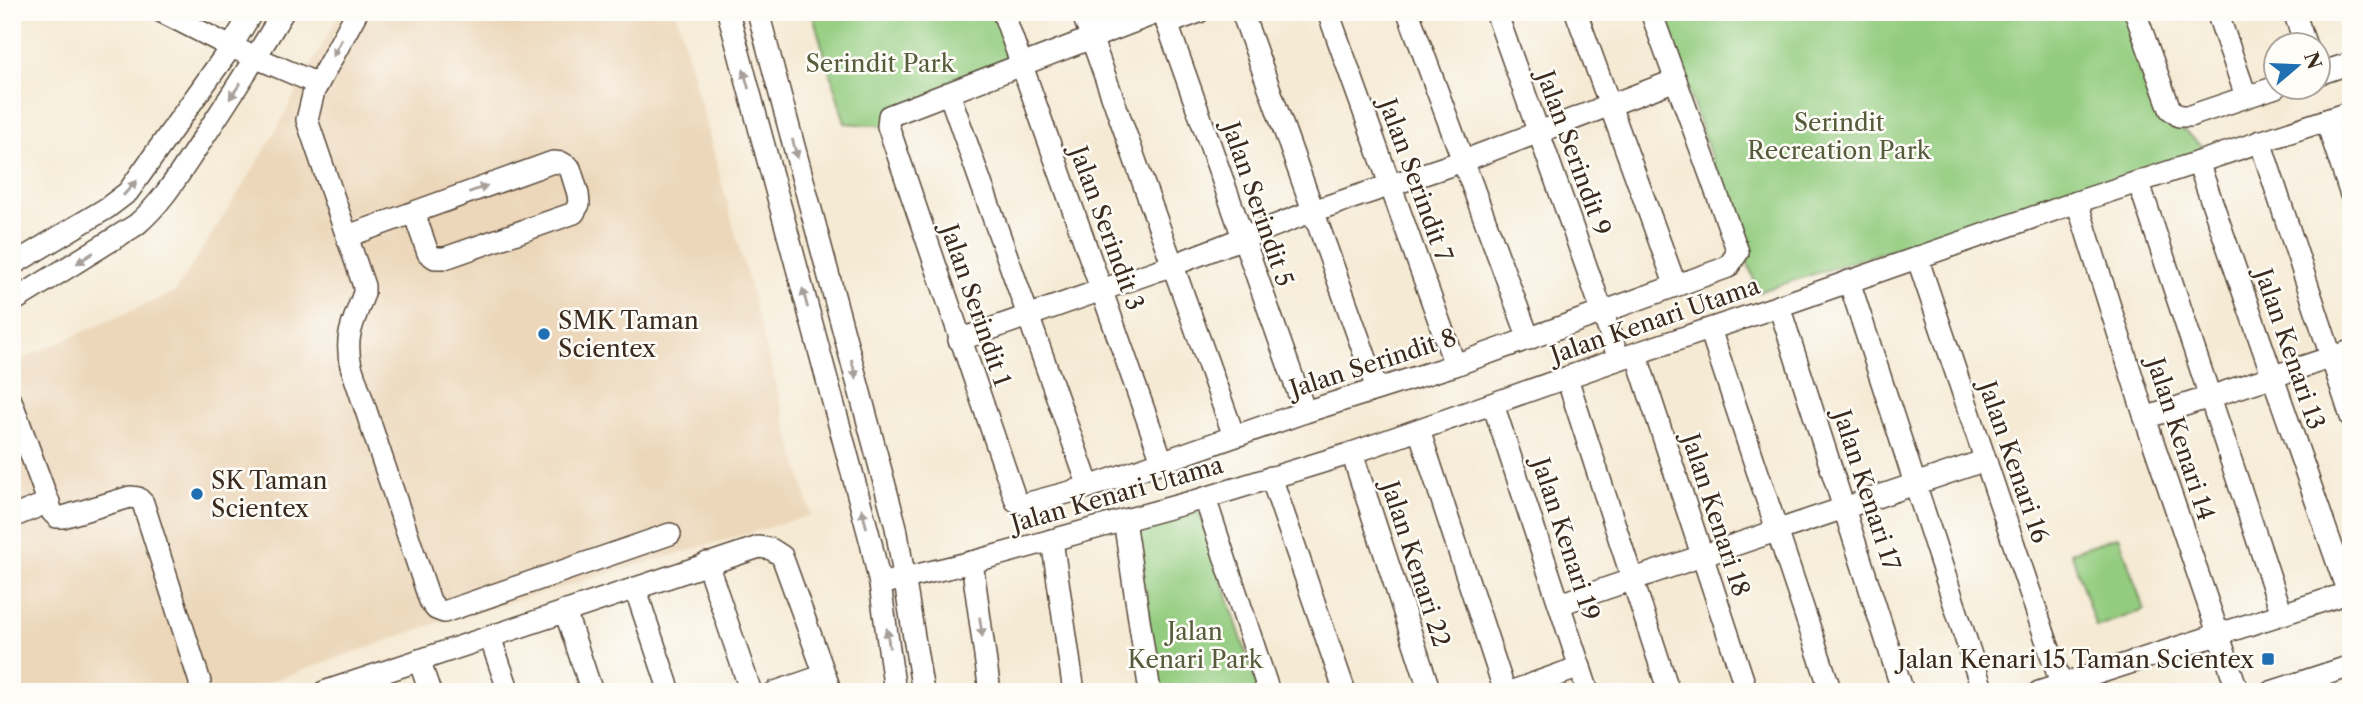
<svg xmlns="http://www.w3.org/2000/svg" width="2363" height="704" viewBox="0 0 2363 704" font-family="'Libre Caslon Text',serif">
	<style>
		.built { fill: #ecd7ba }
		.green { fill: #93cc7f; stroke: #677b4e; stroke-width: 2 }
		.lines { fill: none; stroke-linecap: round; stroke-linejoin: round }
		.minor-casing { stroke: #574739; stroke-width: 24 }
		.minor { stroke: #fff; stroke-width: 21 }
		.oneway { fill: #a79f9a }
		.poi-dot { fill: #1f6fb2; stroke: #fdfcf7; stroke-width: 2.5 }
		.labels { text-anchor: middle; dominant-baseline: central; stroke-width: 5; stroke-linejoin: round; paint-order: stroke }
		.park-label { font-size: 24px; fill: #555b3b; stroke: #fdfcf7 }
		.street-label { font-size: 24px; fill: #3b2a1e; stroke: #fdfcf7 }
		.poi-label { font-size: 24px; fill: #3b2a1e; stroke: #fdfcf7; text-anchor: start }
	</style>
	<rect width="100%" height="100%" fill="#fdfcf7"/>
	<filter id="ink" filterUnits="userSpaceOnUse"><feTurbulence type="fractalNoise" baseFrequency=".0143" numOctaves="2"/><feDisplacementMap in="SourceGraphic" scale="14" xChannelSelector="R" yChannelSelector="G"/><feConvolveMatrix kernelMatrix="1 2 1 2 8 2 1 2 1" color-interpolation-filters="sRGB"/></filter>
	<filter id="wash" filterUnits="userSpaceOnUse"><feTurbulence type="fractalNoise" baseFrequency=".00686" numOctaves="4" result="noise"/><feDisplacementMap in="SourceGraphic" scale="28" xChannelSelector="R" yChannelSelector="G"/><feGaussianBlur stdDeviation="1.57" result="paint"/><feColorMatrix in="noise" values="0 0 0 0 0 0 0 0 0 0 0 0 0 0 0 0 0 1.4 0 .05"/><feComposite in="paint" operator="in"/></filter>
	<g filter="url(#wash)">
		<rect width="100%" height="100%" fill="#f5ead4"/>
		<!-- built -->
		<polygon class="built" points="340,12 676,12 811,515 428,626 241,692 12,692 12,363 175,292 263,154"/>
		<!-- green -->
		<g class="green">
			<polygon points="812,12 1003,12 1022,66 888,126 845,123"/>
			<polygon points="1661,12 2139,12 2179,127 2206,149 1758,292"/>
			<polygon points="1199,510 1259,692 1155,692 1144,603 1147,593 1136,579 1134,557 1138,532 1160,515"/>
			<polygon points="2119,536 2144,610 2096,627 2071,552"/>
		</g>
	</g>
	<g filter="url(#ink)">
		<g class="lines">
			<defs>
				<g id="minor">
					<polyline points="162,12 231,47 318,84"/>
					<path d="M357,12L314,91L307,120L364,286V293C354,322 344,335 351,366L430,601L436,609L444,612L670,534"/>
					<polyline points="728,12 871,543 880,584 895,692"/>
					<polyline points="758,12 896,527 923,692"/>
					<polyline points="1003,12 1162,461"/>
					<polyline points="1082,12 1234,436"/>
					<polyline points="1159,12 889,116 888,126 1016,501 1025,504 1089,487 1305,412 1455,365 1728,267 1738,252 1651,12"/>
					<polyline points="1163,12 1305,412"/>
					<polyline points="1242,12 1377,389"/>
					<polyline points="1328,12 1455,365"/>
					<polyline points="1408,12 1529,339"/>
					<polyline points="1496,12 1619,359"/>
					<polyline points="1576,12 1675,284"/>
					<polyline points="2135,12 2170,109 2179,116 2190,116 2276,87"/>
					<polyline points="2217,12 2246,96"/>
					<polyline points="2294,12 2306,46"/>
					<polyline points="1167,24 1199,12"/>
					<polyline points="2318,74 2351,63"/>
					<polyline points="949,93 1089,487"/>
					<polyline points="2326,120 2351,195"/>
					<polyline points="2260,141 2351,417"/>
					<polyline points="2198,162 2348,593"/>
					<polyline points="2139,183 2282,614"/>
					<polyline points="2077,202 2145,418 2238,692"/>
					<polyline points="348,236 553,162 562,163 570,168 578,194 579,204 574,213 445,258 435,258 428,253 414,213"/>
					<polyline points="1917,257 2061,684"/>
					<polyline points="12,265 107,208 128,192 231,47 252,12"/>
					<polyline points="1849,281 1983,692"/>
					<path d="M12,302L136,225C161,204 178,176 196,149C226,104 255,59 283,12"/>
					<polyline points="1779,306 1903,692"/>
					<polyline points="1710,329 1831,692"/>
					<polyline points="959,340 1173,265 1313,211 1463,161 1676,80"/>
					<polyline points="1636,354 1747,692"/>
					<polyline points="1567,378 1669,692"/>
					<polyline points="12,403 52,512 57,517 63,517 130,497 138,498 143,503 200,682 200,692"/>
					<polyline points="1493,404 1588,692"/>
					<polyline points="2145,418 2351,351"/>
					<polyline points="1419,430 1505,692"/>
					<polyline points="1352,453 1430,692"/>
					<polyline points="1271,477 1345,692"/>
					<polyline points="1205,498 1269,692"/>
					<polyline points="12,517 49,502"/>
					<polyline points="1124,520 1150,692"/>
					<polyline points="1052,540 1074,692"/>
					<polyline points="972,562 990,692"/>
					<polyline points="707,563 751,692"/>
					<polyline points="880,584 972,562 1205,498 1352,453 1619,359 1779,306 2077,202 2351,112"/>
					<polyline points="635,588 670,692"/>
					<polyline points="1560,604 1986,460"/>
					<polyline points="565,611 592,692"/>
					<polyline points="490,637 509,692"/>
					<polyline points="419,660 430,692"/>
					<polyline points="324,692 759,547 771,549 782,556 831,692"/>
					<polyline points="775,692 825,675"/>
					<polyline points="1510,692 1580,667"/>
					<polyline points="2039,692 2351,592"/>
					<polyline points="2271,692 2351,666"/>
				</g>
			</defs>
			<!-- minor casing -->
			<use href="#minor" class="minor-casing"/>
			<!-- minor -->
			<use href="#minor" class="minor"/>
		</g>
		<!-- one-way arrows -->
		<defs><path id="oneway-solid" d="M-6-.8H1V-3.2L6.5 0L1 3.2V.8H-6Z" transform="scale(1.75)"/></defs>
		<g class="oneway">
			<use href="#oneway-solid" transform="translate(337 48) rotate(118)"/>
			<use href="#oneway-solid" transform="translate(746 79) rotate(-105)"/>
			<use href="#oneway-solid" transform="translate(235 91) rotate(124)"/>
			<use href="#oneway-solid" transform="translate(795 149) rotate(75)"/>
			<use href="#oneway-solid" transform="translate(130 188) rotate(-48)"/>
			<use href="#oneway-solid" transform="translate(478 189) rotate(-20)"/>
			<use href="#oneway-solid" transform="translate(85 258) rotate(147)"/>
			<use href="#oneway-solid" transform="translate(805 298) rotate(-105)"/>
			<use href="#oneway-solid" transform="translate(854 369) rotate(75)"/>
			<use href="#oneway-solid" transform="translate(864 518) rotate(-105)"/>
			<use href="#oneway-solid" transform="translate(981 627) rotate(82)"/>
			<use href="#oneway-solid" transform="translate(888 638) rotate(-98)"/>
		</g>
	</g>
	<!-- markers -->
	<g class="poi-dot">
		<circle cx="544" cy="334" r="7"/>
		<circle cx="197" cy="494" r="7"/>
		<rect x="2261" y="652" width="14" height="14" rx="3.5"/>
	</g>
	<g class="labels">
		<!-- park labels -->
		<g class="park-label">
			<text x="880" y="63">Serindit Park</text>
			<text x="1839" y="122">Serindit<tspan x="1839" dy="28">Recreation Park</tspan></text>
			<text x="1195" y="631">Jalan<tspan x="1195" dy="28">Kenari Park</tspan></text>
		</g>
		<!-- street labels -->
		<g class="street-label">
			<text transform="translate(1574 153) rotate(70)">Jalan Serindit 9</text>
			<text transform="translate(1416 180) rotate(70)">Jalan Serindit 7</text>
			<text transform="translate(1258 204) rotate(71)">Jalan Serindit 5</text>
			<text transform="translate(1107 228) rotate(70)">Jalan Serindit 3</text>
			<text transform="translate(976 305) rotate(71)">Jalan Serindit 1</text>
			<text transform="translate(1655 320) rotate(-19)">Jalan Kenari Utama</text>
			<text transform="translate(2290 349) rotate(71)">Jalan Kenari 13</text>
			<text transform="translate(1373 363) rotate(-18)">Jalan Serindit 8</text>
			<text transform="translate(2181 439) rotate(72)">Jalan Kenari 14</text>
			<text transform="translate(2014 462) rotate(71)">Jalan Kenari 16</text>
			<text transform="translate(1867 490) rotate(72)">Jalan Kenari 17</text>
			<text transform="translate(1117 494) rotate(-16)">Jalan Kenari Utama</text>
			<text transform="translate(1716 515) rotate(72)">Jalan Kenari 18</text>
			<text transform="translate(1566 539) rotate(72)">Jalan Kenari 19</text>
			<text transform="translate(1416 564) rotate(72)">Jalan Kenari 22</text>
		</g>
		<!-- poi labels -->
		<g class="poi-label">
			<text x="558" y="320">SMK Taman<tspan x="558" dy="28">Scientex</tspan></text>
			<text x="211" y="480">SK Taman<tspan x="211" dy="28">Scientex</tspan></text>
			<text x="2254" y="659" text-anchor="end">Jalan Kenari 15 Taman Scientex</text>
		</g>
	</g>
	<!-- margin -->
	<rect width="2363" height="704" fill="none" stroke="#fdfcf7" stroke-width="42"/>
	<!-- north arrow -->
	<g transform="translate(2297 66) rotate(71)"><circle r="33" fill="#fdfcf7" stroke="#afa8a0" stroke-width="2"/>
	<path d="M0-5L12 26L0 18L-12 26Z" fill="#1f6fb2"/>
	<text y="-10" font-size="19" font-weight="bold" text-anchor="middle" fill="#3b2a1e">N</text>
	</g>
</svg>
